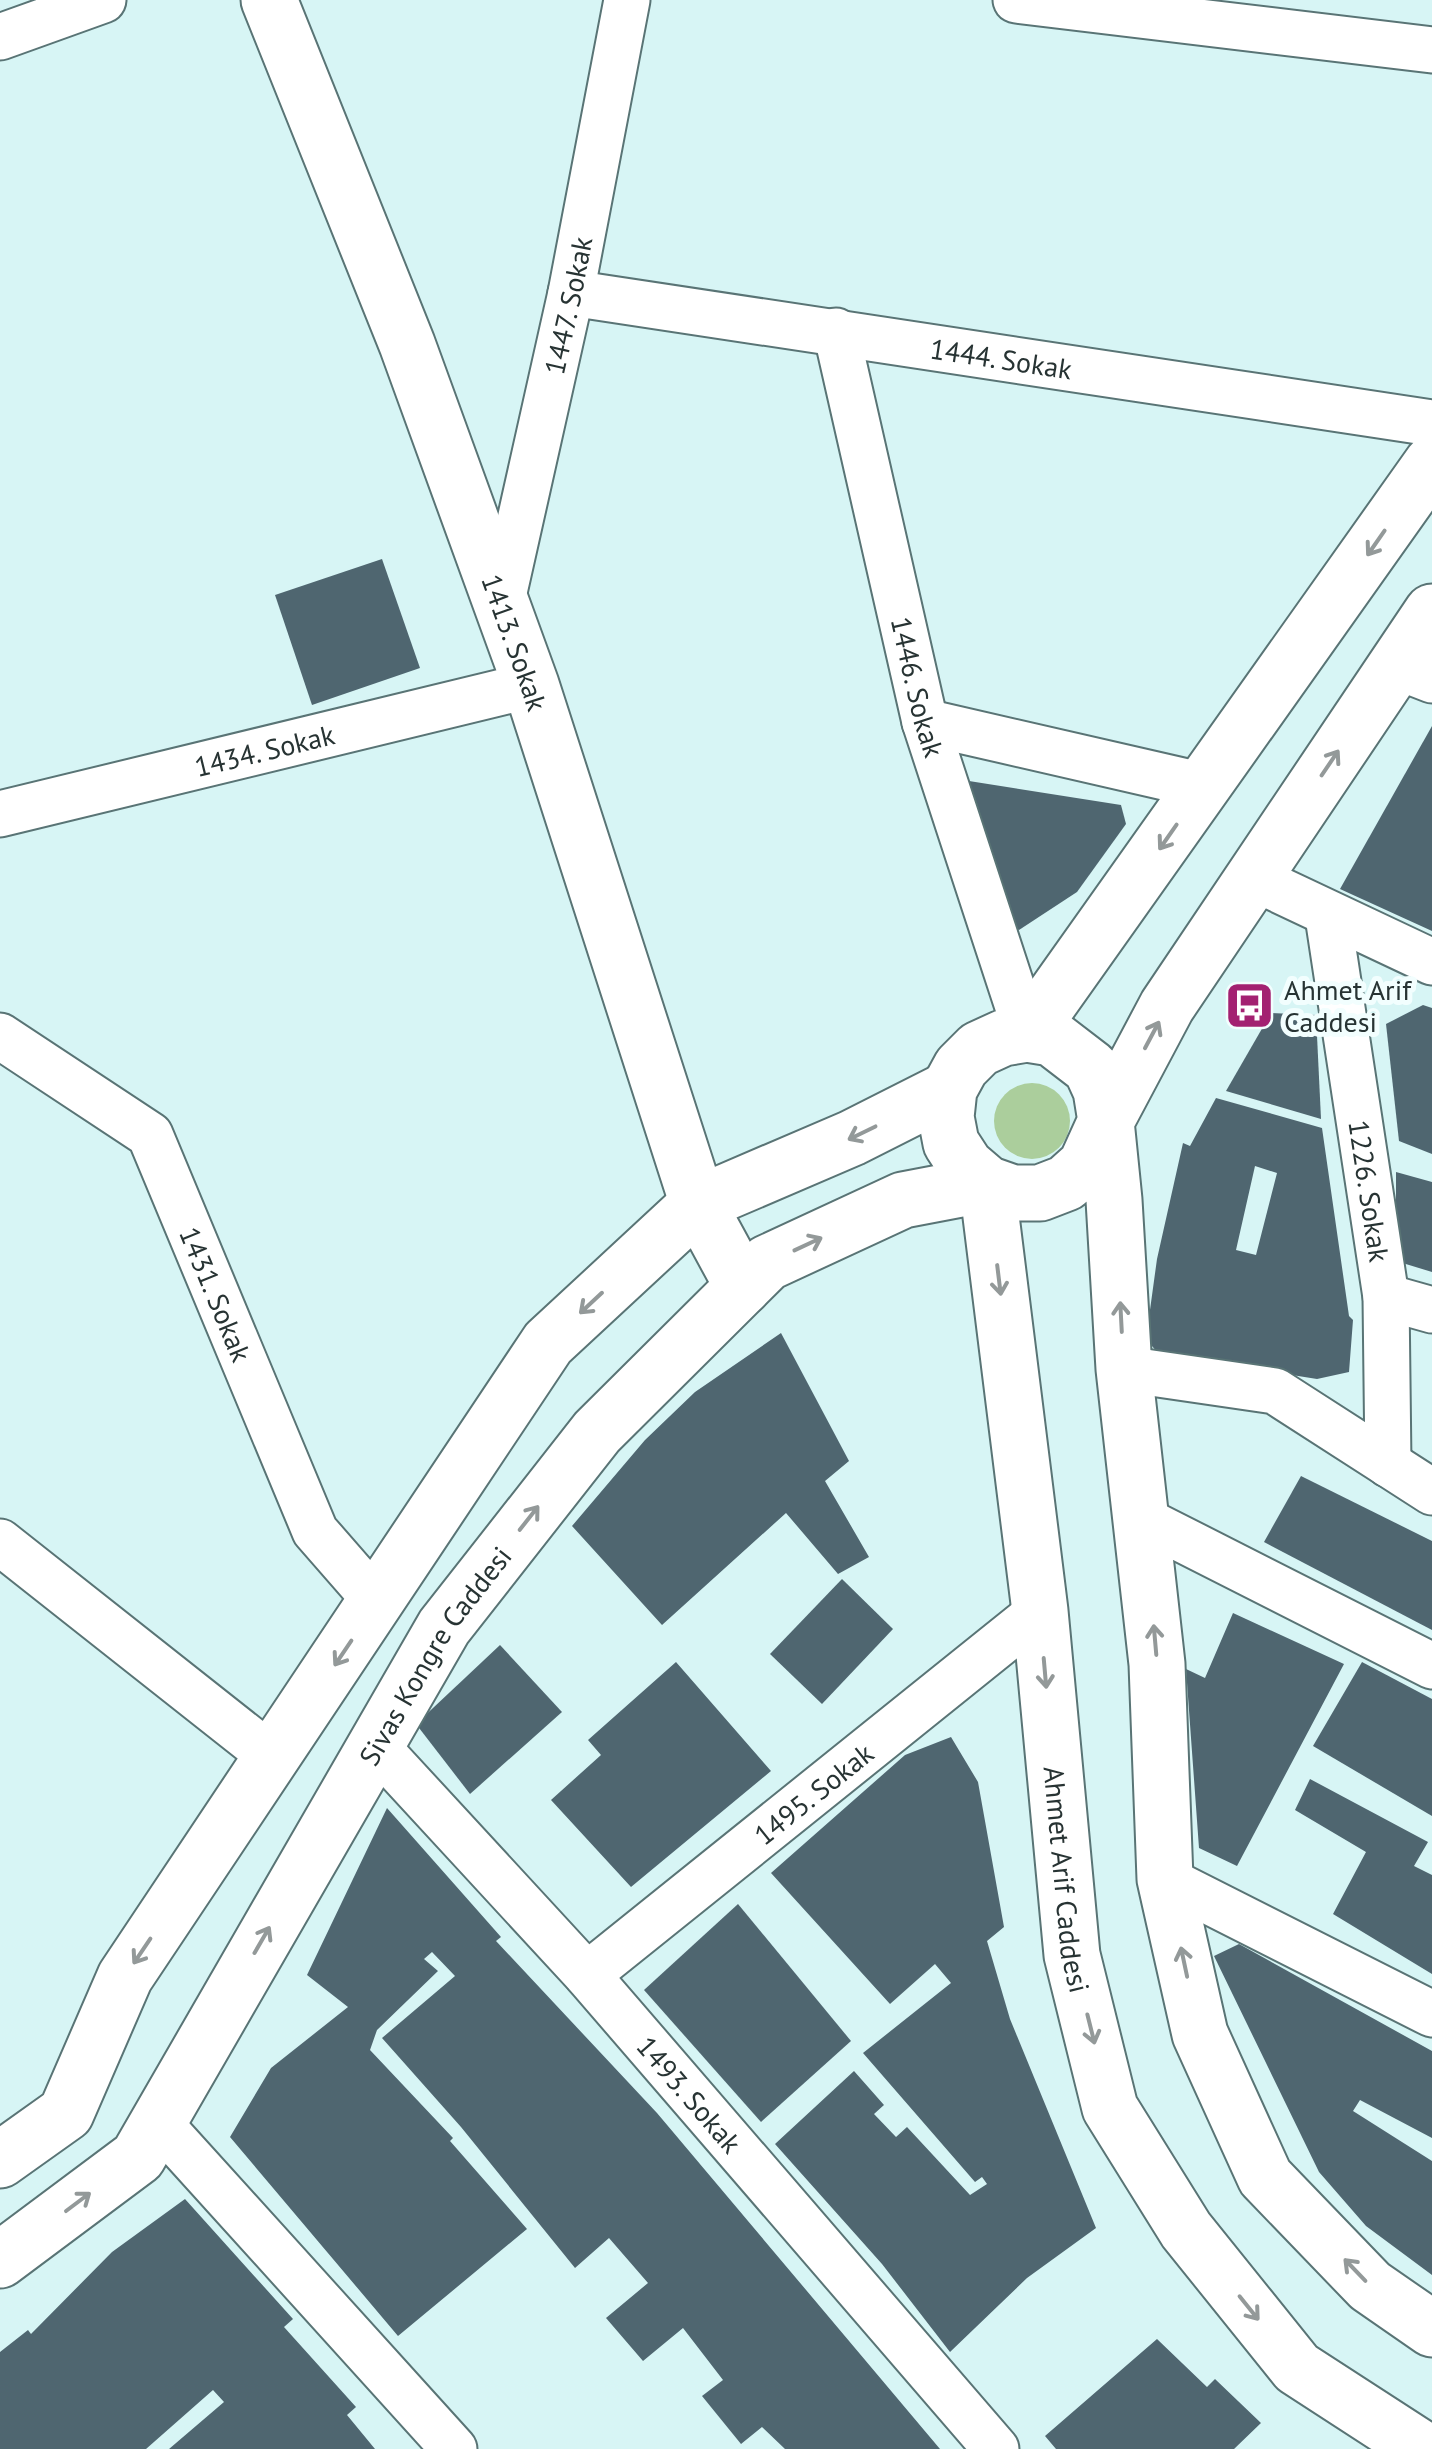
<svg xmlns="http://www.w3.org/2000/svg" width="1432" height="2449" viewBox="0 0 1432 2449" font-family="'PT Sans',sans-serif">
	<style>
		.grass { fill: #abce9c }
		.building { fill: #4f6670; fill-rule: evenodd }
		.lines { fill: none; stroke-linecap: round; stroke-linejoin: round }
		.street-casing { stroke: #597475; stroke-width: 49 }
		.secondary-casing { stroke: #597475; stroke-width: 59 }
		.street { stroke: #fff; stroke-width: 45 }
		.secondary { stroke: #fff; stroke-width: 55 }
		.oneway { stroke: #939999 }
		.labels { text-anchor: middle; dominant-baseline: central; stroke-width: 10; stroke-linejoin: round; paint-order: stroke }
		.street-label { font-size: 28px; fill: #273333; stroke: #f2fefe }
		.poi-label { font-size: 28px; fill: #273333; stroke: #f2fefe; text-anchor: start }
	</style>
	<rect width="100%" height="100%" fill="#d7f5f5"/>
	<!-- grass -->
	<circle class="grass" cx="1032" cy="1121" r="38"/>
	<!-- building -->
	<g class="building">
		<polygon points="382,559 420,668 312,705 275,595"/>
		<polygon points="1432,726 1432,931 1340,889"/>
		<polygon points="969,781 1121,805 1126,824 1077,892 1019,930 1006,924"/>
		<polygon points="1423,1005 1432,1008 1432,1154 1399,1141 1386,1024"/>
		<polygon points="1271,1013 1316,1015 1321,1119 1226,1091"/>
		<path d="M1216,1098L1322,1128L1349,1316L1353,1320L1349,1372L1317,1379L1241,1367L1169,1366L1146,1339L1157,1259L1183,1143L1190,1146ZM1255,1166L1277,1173L1256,1255L1236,1250Z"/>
		<polygon points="1396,1172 1432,1182 1432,1272 1396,1261"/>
		<polygon points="781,1333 849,1461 825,1481 869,1557 838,1574 786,1513 662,1625 572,1526 645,1440 695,1392"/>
		<polygon points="1301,1476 1432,1541 1432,1630 1264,1542"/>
		<polygon points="842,1579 893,1629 822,1704 770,1654"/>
		<polygon points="1233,1613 1344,1664 1237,1866 1199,1848 1186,1669 1205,1678"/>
		<polygon points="500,1645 562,1712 470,1794 416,1724"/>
		<polygon points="676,1662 771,1771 631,1887 551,1800 601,1755 588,1740"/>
		<polygon points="1362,1662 1432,1699 1432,1816 1313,1746"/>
		<polygon points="951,1737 978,1782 1004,1927 987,1941 1010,2019 1096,2228 1027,2278 950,2352 882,2264 775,2144 854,2071 884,2105 874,2114 896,2137 907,2127 970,2195 987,2184 982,2177 975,2182 863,2053 951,1983 935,1964 890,2004 771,1873 905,1755"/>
		<polygon points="1310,1779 1428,1842 1414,1866 1432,1875 1432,1974 1333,1914 1366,1852 1295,1810"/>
		<polygon points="387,1808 501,1937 496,1941 657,2113 940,2449 785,2449 762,2427 741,2444 702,2396 723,2380 683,2328 643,2361 606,2318 648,2283 609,2238 575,2268 461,2127 382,2038 455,1976 432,1952 424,1959 438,1971 377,2030 370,2050 453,2138 450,2141 527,2229 398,2336 230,2137 271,2068 348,2007 307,1975"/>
		<polygon points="738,1904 851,2041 761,2122 644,1990"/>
		<polygon points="1239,1944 1432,2051 1432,2138 1360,2100 1353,2111 1432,2161 1432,2275 1366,2226 1319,2172 1214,1956"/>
		<polygon points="185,2199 293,2319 284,2327 356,2407 347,2415 375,2449 169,2449 224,2402 213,2390 146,2449 0,2449 0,2352 28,2330 31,2334 112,2252"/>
		<polygon points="1157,2339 1207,2387 1215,2379 1261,2423 1234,2449 1056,2449 1045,2436"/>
	</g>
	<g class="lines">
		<defs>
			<g id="street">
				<polyline points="1016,0 1432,50"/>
				<polyline points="0,37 103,0"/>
				<path id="s1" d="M571,293L1432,423"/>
				<path id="s2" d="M836,331L925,722L1027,1034"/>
				<path id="s3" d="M500,610L571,293L627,0"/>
				<polyline points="1396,666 1432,680"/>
				<polyline points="925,722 1204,786"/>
				<path id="s4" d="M0,814L531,685"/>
				<polyline points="1254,878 1432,962"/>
				<path id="s5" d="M1328,916L1386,1297L1388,1464"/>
				<path id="s6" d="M0,1036L150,1135L315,1531L377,1602"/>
				<polyline points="1386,1297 1432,1310"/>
				<polyline points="1124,1369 1275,1391 1432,1492"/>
				<polyline points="1144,1520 1432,1666"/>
				<polyline points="0,1542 272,1757"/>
				<path id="s7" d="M375,1745L587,1975L996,2449"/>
				<polyline points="1165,1879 1432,2014"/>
				<path id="s8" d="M587,1975L1040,1611"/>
				<polyline points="158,2122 454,2449"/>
			</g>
			<g id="secondary">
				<path id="s9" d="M269,0L407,344L531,685L698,1204L743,1287"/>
				<polyline points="1432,612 1167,1006 1106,1121 1086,1165 1066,1183 1040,1193 1013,1193 987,1184 966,1166 951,1143 946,1117 949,1089 961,1067 979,1049 1003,1038 1027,1034 1052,1038 1091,1068 1101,1090 1106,1121 1114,1200 1124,1369 1157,1664 1165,1879 1200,2034 1265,2177 1370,2286 1432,2329"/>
				<polyline points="1027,1034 1432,463"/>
				<path id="s10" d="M987,1184L1040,1611L1072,1955L1110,2108L1186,2230L1297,2368L1422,2449"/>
				<polyline points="0,2160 66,2113 125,1977 548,1343 698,1204 852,1138 949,1089"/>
				<path id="s11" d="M0,2260L138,2157L444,1627L597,1432L767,1263L903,1200L987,1184"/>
			</g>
		</defs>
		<!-- street casing -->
		<use href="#street" class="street-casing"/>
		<!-- secondary casing -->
		<use href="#secondary" class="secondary-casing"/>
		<!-- street -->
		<use href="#street" class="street"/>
		<!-- secondary -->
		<use href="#secondary" class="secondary"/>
	</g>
	<!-- one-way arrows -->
	<defs><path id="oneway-shaft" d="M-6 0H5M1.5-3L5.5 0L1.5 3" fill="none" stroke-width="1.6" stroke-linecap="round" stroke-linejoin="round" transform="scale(2.5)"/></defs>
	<g class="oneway">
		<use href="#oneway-shaft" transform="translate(1376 543) rotate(125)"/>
		<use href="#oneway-shaft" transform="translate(1330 763) rotate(-56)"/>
		<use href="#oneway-shaft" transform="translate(1168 837) rotate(125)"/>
		<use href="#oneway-shaft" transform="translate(1152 1035) rotate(-62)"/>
		<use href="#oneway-shaft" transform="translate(862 1133) rotate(154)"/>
		<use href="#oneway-shaft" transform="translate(808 1244) rotate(-25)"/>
		<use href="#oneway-shaft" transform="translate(999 1280) rotate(83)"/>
		<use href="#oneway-shaft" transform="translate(591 1303) rotate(137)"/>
		<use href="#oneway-shaft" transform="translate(1121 1317) rotate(-93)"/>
		<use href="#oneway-shaft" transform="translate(529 1518) rotate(-52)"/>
		<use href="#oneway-shaft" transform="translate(1155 1640) rotate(-95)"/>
		<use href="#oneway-shaft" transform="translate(343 1653) rotate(124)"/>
		<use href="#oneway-shaft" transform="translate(1045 1673) rotate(85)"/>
		<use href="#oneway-shaft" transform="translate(262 1940) rotate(-60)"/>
		<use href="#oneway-shaft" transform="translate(142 1951) rotate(124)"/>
		<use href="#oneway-shaft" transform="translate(1184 1962) rotate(-102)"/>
		<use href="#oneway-shaft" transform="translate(1091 2029) rotate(76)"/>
		<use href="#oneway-shaft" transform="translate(78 2202) rotate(-37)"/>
		<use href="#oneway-shaft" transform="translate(1355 2270) rotate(-134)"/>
		<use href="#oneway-shaft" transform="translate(1249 2308) rotate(51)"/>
	</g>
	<!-- icons -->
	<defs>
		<symbol id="bus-square" viewBox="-11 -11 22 22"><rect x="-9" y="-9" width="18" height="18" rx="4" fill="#a32171" stroke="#f2fefe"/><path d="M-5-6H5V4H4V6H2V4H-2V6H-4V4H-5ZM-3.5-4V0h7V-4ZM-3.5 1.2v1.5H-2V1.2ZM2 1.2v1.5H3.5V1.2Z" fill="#fff"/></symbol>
	</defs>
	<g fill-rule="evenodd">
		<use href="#bus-square" x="1222" y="978" width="55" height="55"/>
	</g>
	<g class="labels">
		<!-- street labels -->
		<g class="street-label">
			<text stroke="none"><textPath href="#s3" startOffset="312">1447. Sokak</textPath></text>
			<text stroke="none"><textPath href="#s1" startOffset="435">1444. Sokak</textPath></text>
			<text stroke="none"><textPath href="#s9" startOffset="688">1413. Sokak</textPath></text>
			<text stroke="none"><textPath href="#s2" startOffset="365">1446. Sokak</textPath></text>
			<text stroke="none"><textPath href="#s4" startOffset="272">1434. Sokak</textPath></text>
			<text stroke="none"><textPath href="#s5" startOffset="278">1226. Sokak</textPath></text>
			<text stroke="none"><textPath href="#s6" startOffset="352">1431. Sokak</textPath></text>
			<text stroke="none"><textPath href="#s11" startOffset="755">Sivas Kongre Caddesi</textPath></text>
			<text stroke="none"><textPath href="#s8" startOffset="290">1495. Sokak</textPath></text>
			<text stroke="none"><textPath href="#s10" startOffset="700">Ahmet Arif Caddesi</textPath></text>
			<text stroke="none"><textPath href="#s7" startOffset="470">1493. Sokak</textPath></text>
		</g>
		<!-- poi labels -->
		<g class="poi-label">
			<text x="1284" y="989">Ahmet Arif<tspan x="1284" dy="32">Caddesi</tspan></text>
		</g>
	</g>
</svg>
